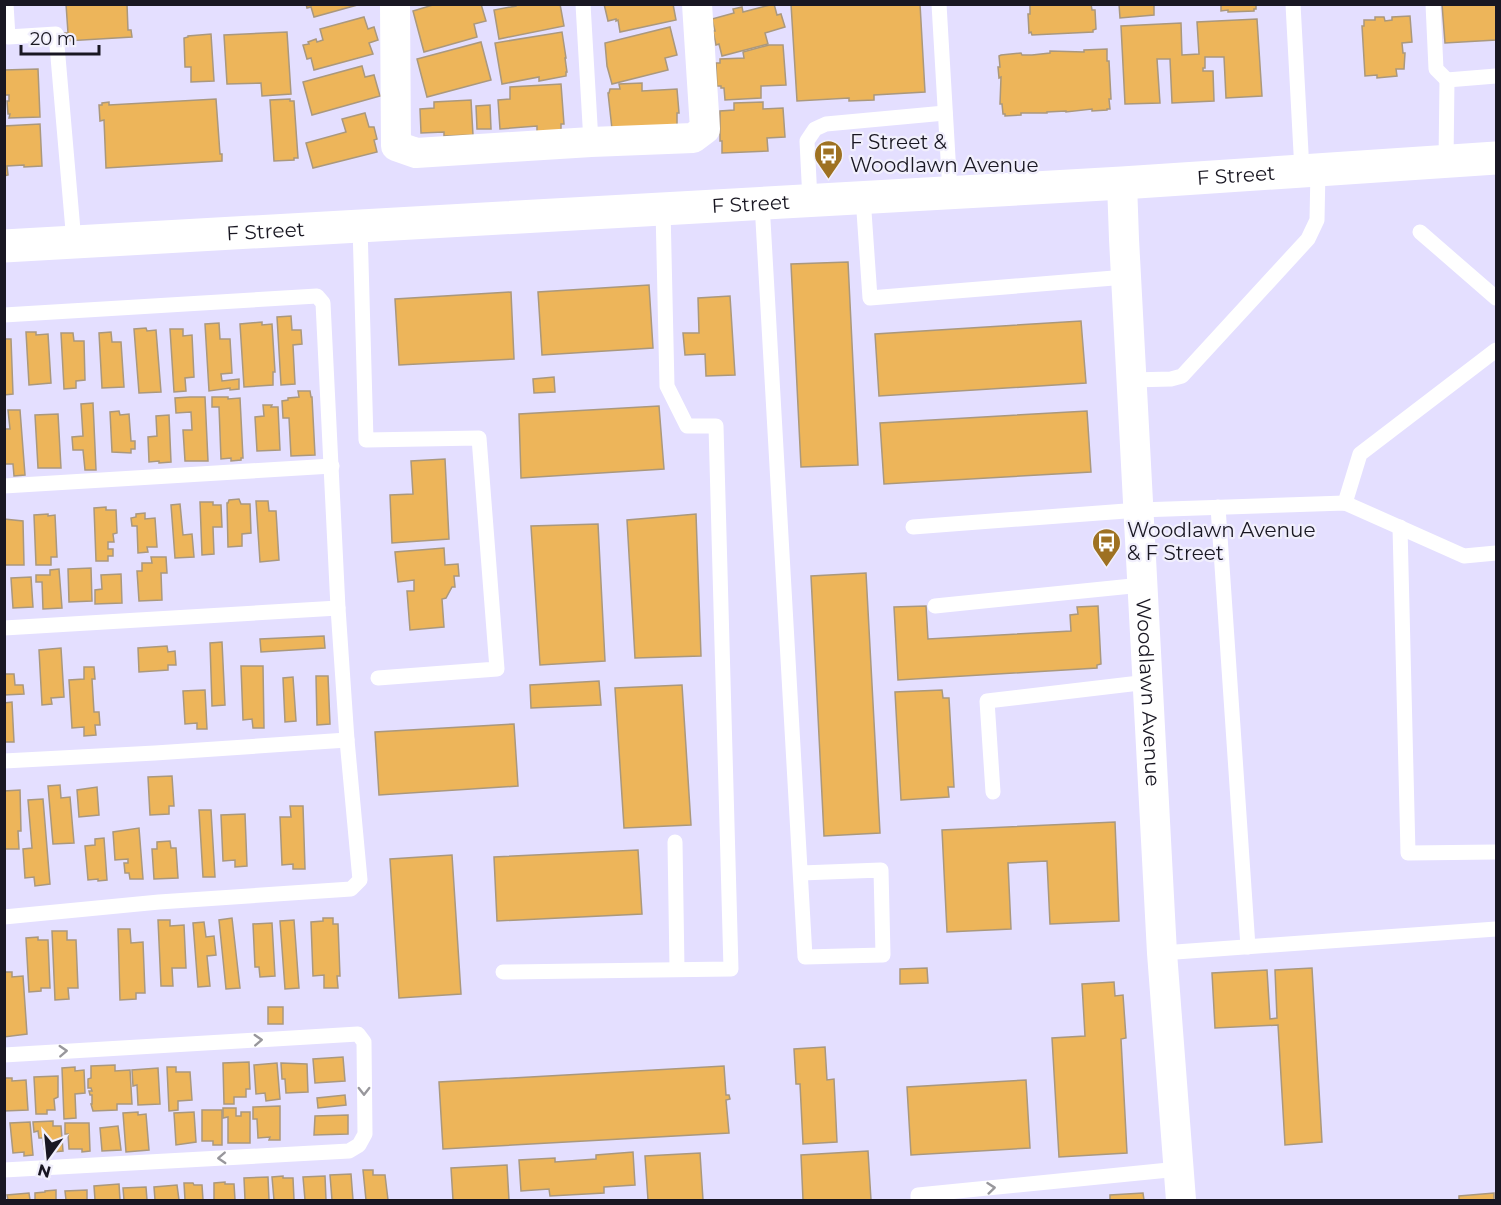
<svg xmlns="http://www.w3.org/2000/svg" width="1501" height="1205" viewBox="0 0 1501 1205" font-family="Montserrat,sans-serif">
	<style>
		.building { fill: #edb55a; stroke: #aa987d; stroke-width: 1.5 }
		.lines { fill: none; stroke-linecap: round; stroke-linejoin: round }
		.service { stroke: #fff; stroke-width: 15 }
		.minor { stroke: #fff; stroke-width: 30 }
		.tertiary { stroke: #fff; stroke-width: 33 }
		.oneway { stroke: #98979c }
		.labels { text-anchor: middle; dominant-baseline: central; stroke-width: 4.5; stroke-linejoin: round; paint-order: stroke }
		.poi-label { font-size: 20px; fill: #191722; stroke: #f1effc; text-anchor: start }
		.street-label { font-size: 20px; fill: #191722; stroke: #f1effc }
	</style>
	<rect width="100%" height="100%" fill="#e4dfff"/>
	<!-- building -->
	<g class="building">
		<polygon points="66,4 127,4 128,30 131,30 132,37 66,41 65,33 68,33"/>
		<polygon points="306,4 361,4 314,17 311,7 307,8"/>
		<polygon points="436,4 481,4 486,21 474,24 477,37 424,52 413,11"/>
		<polygon points="516,4 560,4 564,26 499,39 494,10 516,6"/>
		<polygon points="604,4 673,4 676,20 620,32 618,20 616,21 616,19 608,21"/>
		<polygon points="774,4 777,15 781,14 785,27 765,33 768,44 722,56 719,44 716,45 713,31 715,31 712,19 734,13 733,9 742,7 743,12"/>
		<polygon points="791,4 920,4 925,92 874,95 874,100 849,101 849,98 797,101"/>
		<polygon points="1027,4 1091,4 1092,10 1095,10 1096,29 1093,30 1093,32 1032,35 1031,32 1029,33 1028,14 1030,14 1030,5"/>
		<polygon points="1119,4 1154,4 1154,15 1120,18"/>
		<polygon points="1221,4 1256,4 1256,9 1254,9 1254,11 1228,12 1228,10 1221,11"/>
		<polygon points="1442,4 1496,4 1496,40 1445,43"/>
		<polygon points="1410,16 1412,42 1402,43 1403,53 1405,53 1404,69 1396,69 1397,76 1377,78 1377,75 1365,76 1362,26 1364,26 1364,20 1375,20 1375,17 1384,17 1385,21 1392,20 1392,17"/>
		<polygon points="364,17 368,29 374,27 378,40 369,43 373,54 314,70 311,58 307,59 303,45 309,44 308,42 316,39 317,42 323,40 320,29"/>
		<polygon points="1257,19 1262,96 1226,98 1224,57 1205,57 1205,68 1203,68 1203,71 1213,71 1214,101 1172,103 1170,59 1157,59 1160,103 1125,104 1121,26 1181,23 1182,55 1199,54 1197,22"/>
		<polygon points="670,27 677,55 665,58 668,70 612,84 607,66 605,43"/>
		<polygon points="287,32 291,94 262,96 261,83 227,84 224,35"/>
		<polygon points="562,32 566,58 565,58 567,72 566,72 566,76 539,81 539,77 502,84 495,43"/>
		<polygon points="211,34 214,81 191,82 191,67 185,67 184,38 188,37 188,36"/>
		<polygon points="481,42 491,80 427,97 417,59"/>
		<polygon points="769,45 783,45 786,85 761,86 761,98 725,100 724,88 721,88 721,86 717,86 716,63 720,63 720,59 744,58 743,52"/>
		<polygon points="1107,49 1107,61 1109,61 1111,99 1109,99 1110,109 1107,109 1107,110 1092,111 1092,109 1066,112 1066,111 1047,112 1047,113 1021,113 1021,115 1005,116 1005,114 1003,114 1002,104 1000,104 1001,77 999,78 998,67 1000,67 999,56 1001,55 1021,53 1022,55 1032,55 1050,53 1050,51 1084,52 1084,50"/>
		<polygon points="362,66 365,77 374,75 380,96 312,115 303,82"/>
		<polygon points="38,69 40,117 9,118 10,114 8,114 7,101 9,101 9,95 4,95 4,70"/>
		<polygon points="642,83 642,91 677,89 679,113 677,113 677,125 612,129 608,93 609,93 610,89 620,89 619,84"/>
		<polygon points="561,84 564,124 561,124 561,131 537,133 537,126 500,129 498,100 510,99 510,87"/>
		<polygon points="216,99 220,154 222,154 222,161 106,168 104,120 100,121 99,105 102,105 102,103 109,102 109,105"/>
		<polygon points="290,99 290,101 294,101 298,158 294,158 294,160 274,161 270,100"/>
		<polygon points="471,100 473,135 444,136 444,132 421,133 420,109 434,108 434,102"/>
		<polygon points="763,102 763,109 783,108 785,137 767,138 768,151 722,153 722,141 720,141 720,111 734,110 734,103"/>
		<polygon points="490,105 491,129 477,129 476,106"/>
		<polygon points="365,113 369,127 374,127 377,139 374,140 377,152 313,168 306,143 346,132 342,119"/>
		<polygon points="40,124 42,166 24,167 24,165 7,166 8,175 4,176 4,126"/>
		<polygon points="848,262 858,465 801,467 791,264"/>
		<polygon points="649,285 653,348 542,355 538,292"/>
		<polygon points="511,292 514,359 399,365 395,299"/>
		<polygon points="730,296 735,375 706,376 705,354 685,355 683,333 699,333 698,298"/>
		<polygon points="291,316 292,330 301,330 302,344 293,345 295,384 281,385 277,317"/>
		<polygon points="1081,321 1086,383 879,396 875,334"/>
		<polygon points="262,322 262,325 272,324 275,372 273,372 273,385 244,387 240,324"/>
		<polygon points="219,323 220,339 230,339 232,373 221,374 222,381 239,379 239,389 230,390 230,388 209,391 205,324"/>
		<polygon points="146,328 147,331 156,330 161,392 139,393 134,329"/>
		<polygon points="170,329 183,329 183,336 192,335 194,377 185,378 186,391 174,392"/>
		<polygon points="26,332 36,332 36,335 48,334 51,383 29,385"/>
		<polygon points="111,332 112,342 121,342 124,387 102,388 99,333"/>
		<polygon points="61,333 73,333 74,341 84,341 85,380 76,381 76,388 64,389"/>
		<polygon points="4,339 11,339 13,394 4,395"/>
		<polygon points="554,377 555,392 534,393 533,379"/>
		<polygon points="298,391 310,391 311,397 312,397 315,455 291,456 289,418 283,418 282,401 288,400 288,398 299,397"/>
		<polygon points="190,397 205,397 208,461 185,461 183,430 192,430 191,412 176,413 175,398"/>
		<polygon points="212,397 228,397 228,399 240,398 243,458 241,458 241,460 231,461 231,458 221,459 219,407 212,407"/>
		<polygon points="93,403 96,470 85,470 83,450 73,450 72,437 83,436 81,404"/>
		<polygon points="263,405 272,405 271,407 278,407 280,450 257,451 255,417 264,416"/>
		<polygon points="659,406 664,469 521,478 519,414"/>
		<polygon points="8,410 20,410 25,475 14,476 13,464 4,464 4,429 10,429"/>
		<polygon points="119,411 120,415 129,414 131,441 135,441 135,449 131,449 131,453 112,452 110,412"/>
		<polygon points="1087,411 1091,472 884,484 880,423"/>
		<polygon points="58,414 61,468 38,468 35,415"/>
		<polygon points="169,415 171,462 159,463 159,461 149,462 148,437 157,436 156,416"/>
		<polygon points="445,459 449,539 392,543 390,495 413,494 411,461"/>
		<polygon points="239,499 241,504 250,504 251,533 242,534 242,546 228,547 227,503 228,503 229,500"/>
		<polygon points="256,501 268,501 269,511 276,511 279,560 260,562"/>
		<polygon points="200,502 213,502 213,505 221,505 222,527 213,527 214,554 202,555"/>
		<polygon points="180,504 183,535 192,534 194,557 175,558 171,505"/>
		<polygon points="106,507 106,510 116,510 117,533 113,534 114,542 108,542 108,549 113,549 113,556 108,556 108,561 96,561 94,508"/>
		<polygon points="145,513 145,519 155,518 157,547 147,547 148,552 138,553 137,526 132,526 131,518 136,517 136,514"/>
		<polygon points="48,514 48,516 55,515 57,557 51,557 51,565 36,565 34,515"/>
		<polygon points="696,514 701,656 635,658 627,520"/>
		<polygon points="4,519 23,521 24,565 4,565"/>
		<polygon points="598,524 605,661 540,665 531,526"/>
		<polygon points="444,548 445,565 458,564 459,576 454,576 455,587 452,587 446,598 442,599 444,627 410,630 407,591 414,591 414,580 398,582 395,552"/>
		<polygon points="151,557 166,557 167,573 161,573 162,600 139,601 137,571 142,571 142,563 152,563"/>
		<polygon points="91,568 92,601 69,602 68,569"/>
		<polygon points="59,569 62,608 43,609 42,582 36,582 36,575 50,575 50,570"/>
		<polygon points="866,573 880,833 824,836 811,576"/>
		<polygon points="121,574 122,603 95,604 95,590 102,589 101,575"/>
		<polygon points="31,577 33,607 13,608 11,578"/>
		<polygon points="926,606 928,639 1071,631 1070,615 1078,614 1077,607 1098,606 1101,664 1097,665 1097,668 898,680 894,607"/>
		<polygon points="324,636 325,648 261,652 260,639"/>
		<polygon points="222,642 225,705 212,706 210,643"/>
		<polygon points="167,646 168,652 175,651 176,665 168,665 168,670 139,672 138,648"/>
		<polygon points="61,648 64,697 51,698 52,704 42,705 39,650"/>
		<polygon points="241,666 263,666 264,728 253,728 252,719 243,720"/>
		<polygon points="84,667 94,667 95,679 92,679 94,712 99,712 100,725 95,725 96,735 84,736 84,727 72,728 69,680 84,679"/>
		<polygon points="4,674 14,674 15,685 23,685 24,694 4,695"/>
		<polygon points="316,676 328,676 330,724 317,725"/>
		<polygon points="293,677 296,721 285,722 283,678"/>
		<polygon points="599,681 601,705 531,708 530,685"/>
		<polygon points="682,685 691,825 624,828 615,688"/>
		<polygon points="205,690 207,729 197,729 197,723 185,724 183,691"/>
		<polygon points="942,690 943,698 949,698 954,787 948,787 949,797 901,800 895,692"/>
		<polygon points="12,702 14,742 4,742 4,703"/>
		<polygon points="514,724 518,786 379,795 375,732"/>
		<polygon points="172,776 174,806 169,806 169,814 150,815 148,777"/>
		<polygon points="60,785 61,798 70,797 74,843 53,844 48,786"/>
		<polygon points="97,787 99,815 79,817 77,790"/>
		<polygon points="20,790 21,831 18,831 19,849 4,849 4,791"/>
		<polygon points="43,799 50,884 35,886 34,877 25,878 23,849 32,848 28,800"/>
		<polygon points="290,806 303,806 305,869 293,869 293,864 282,865 280,817 291,817"/>
		<polygon points="199,810 211,810 215,877 203,877"/>
		<polygon points="245,814 247,866 235,867 235,860 223,861 221,815"/>
		<polygon points="1115,822 1119,921 1050,924 1047,861 1008,863 1011,929 947,932 942,830"/>
		<polygon points="139,828 143,879 130,879 129,873 125,873 124,863 128,863 128,859 115,860 113,832"/>
		<polygon points="104,838 107,880 98,881 98,879 88,880 85,846 95,845 95,839"/>
		<polygon points="170,841 171,848 176,848 178,878 154,879 152,849 157,849 157,842"/>
		<polygon points="638,850 642,914 497,921 494,857"/>
		<polygon points="452,855 461,994 399,998 390,859"/>
		<polygon points="232,918 240,988 226,989 219,920"/>
		<polygon points="323,918 333,918 333,924 338,924 340,976 337,976 338,988 324,988 324,975 313,976 311,922 323,921"/>
		<polygon points="158,920 170,920 170,926 184,925 186,968 172,968 173,986 161,986"/>
		<polygon points="294,920 299,988 285,989 280,921"/>
		<polygon points="204,922 206,937 214,936 216,955 207,956 210,986 198,987 193,923"/>
		<polygon points="272,923 275,976 260,977 259,967 255,967 253,924"/>
		<polygon points="118,929 130,929 131,943 143,942 145,993 136,993 136,999 120,1000"/>
		<polygon points="52,931 67,931 67,940 76,940 78,988 68,988 69,999 55,1000"/>
		<polygon points="38,937 38,940 48,940 50,988 41,988 41,991 29,992 26,938"/>
		<polygon points="927,968 928,983 900,984 900,969"/>
		<polygon points="1312,968 1322,1142 1285,1145 1278,1025 1215,1028 1212,973 1267,970 1270,1019 1277,1018 1275,970"/>
		<polygon points="4,972 12,972 12,977 23,976 27,1034 4,1037"/>
		<polygon points="1114,982 1115,996 1123,995 1126,1038 1121,1039 1127,1153 1059,1157 1052,1038 1085,1036 1082,984"/>
		<rect x="268" y="1007" width="15" height="17"/>
		<polygon points="825,1047 827,1080 834,1079 837,1142 803,1144 800,1084 796,1084 794,1049"/>
		<polygon points="343,1057 345,1081 315,1083 313,1059"/>
		<polygon points="249,1062 250,1089 246,1089 246,1097 234,1097 234,1104 224,1104 223,1063"/>
		<polygon points="277,1063 280,1099 266,1101 265,1093 256,1094 254,1065"/>
		<polygon points="281,1063 307,1064 308,1092 286,1093 285,1079 282,1079"/>
		<polygon points="115,1065 115,1071 130,1070 132,1104 117,1104 117,1110 93,1111 91,1104 92,1104 92,1095 90,1095 89,1091 92,1091 91,1088 88,1088 88,1079 91,1078 91,1066"/>
		<polygon points="724,1066 726,1095 729,1095 730,1099 726,1100 729,1133 443,1149 439,1082"/>
		<polygon points="75,1067 75,1071 84,1070 85,1093 75,1094 76,1118 64,1119 62,1068"/>
		<polygon points="167,1067 176,1067 176,1072 190,1072 192,1100 178,1101 178,1110 169,1111"/>
		<polygon points="158,1068 160,1104 138,1105 137,1085 133,1086 132,1070"/>
		<polygon points="58,1076 58,1097 54,1099 55,1110 47,1110 47,1114 36,1114 34,1077"/>
		<polygon points="4,1078 12,1078 12,1081 26,1080 28,1110 4,1111"/>
		<polygon points="1026,1080 1030,1148 911,1155 907,1087"/>
		<polygon points="345,1095 346,1105 318,1108 317,1098"/>
		<polygon points="280,1106 280,1140 269,1140 270,1137 258,1138 257,1119 253,1119 253,1107"/>
		<polygon points="223,1108 236,1108 236,1116 241,1116 241,1112 250,1112 250,1143 228,1143 228,1117 223,1118"/>
		<polygon points="202,1110 222,1110 222,1145 213,1145 213,1141 202,1141"/>
		<polygon points="138,1112 138,1115 146,1114 149,1150 126,1152 123,1113"/>
		<polygon points="194,1112 196,1142 176,1145 174,1113"/>
		<polygon points="348,1115 348,1134 314,1135 315,1116"/>
		<polygon points="53,1121 53,1126 61,1126 63,1151 53,1152 53,1148 44,1149 43,1138 39,1138 38,1131 34,1132 33,1122"/>
		<polygon points="30,1122 33,1155 24,1156 24,1152 13,1153 10,1123"/>
		<polygon points="65,1123 89,1123 90,1151 82,1152 82,1149 69,1149 68,1134 65,1134"/>
		<polygon points="118,1126 121,1150 102,1151 100,1128"/>
		<polygon points="868,1151 871,1200 803,1200 801,1155"/>
		<polygon points="633,1152 635,1185 604,1187 604,1193 550,1196 549,1189 521,1191 519,1160 555,1158 555,1162 596,1159 596,1155"/>
		<polygon points="700,1153 703,1200 648,1200 645,1156"/>
		<polygon points="507,1165 509,1200 453,1200 451,1168"/>
		<polygon points="363,1170 373,1170 373,1175 385,1175 388,1200 366,1200"/>
		<polygon points="351,1174 353,1200 332,1200 330,1175"/>
		<polygon points="283,1176 283,1178 293,1178 294,1200 274,1200 272,1177"/>
		<polygon points="325,1176 326,1200 305,1200 303,1177"/>
		<polygon points="268,1177 269,1200 245,1200 244,1178"/>
		<polygon points="225,1182 225,1184 234,1184 235,1200 214,1200 214,1183"/>
		<polygon points="184,1183 193,1183 194,1185 202,1185 203,1200 185,1200"/>
		<polygon points="119,1184 120,1200 95,1200 94,1186"/>
		<polygon points="177,1185 179,1200 155,1200 154,1187"/>
		<polygon points="146,1187 147,1200 124,1200 123,1188"/>
		<polygon points="56,1190 56,1200 35,1200 35,1193 45,1192 45,1191"/>
		<polygon points="87,1190 87,1200 66,1200 65,1191"/>
		<polygon points="29,1193 30,1200 8,1200 7,1195"/>
		<polygon points="1143,1193 1144,1200 1110,1200 1110,1195"/>
		<polygon points="1494,1193 1494,1200 1459,1200 1459,1196"/>
	</g>
	<g class="lines">
		<!-- service -->
		<g class="service">
			<polyline points="6,4 8,37 56,34 74,242"/>
			<polyline points="583,4 591,142"/>
			<polyline points="939,4 950,192"/>
			<polyline points="1293,4 1302,171"/>
			<polyline points="1433,4 1436,69 1447,80"/>
			<polyline points="1446,162 1447,80 1496,76"/>
			<polyline points="863,197 870,298 1126,277"/>
			<polyline points="810,200 807,141 815,129 826,124 945,113"/>
			<polyline points="762,203 805,957 883,955 881,870 801,873"/>
			<polyline points="360,226 366,440 479,438 497,669 378,678"/>
			<polyline points="1420,232 1496,298"/>
			<polyline points="4,315 317,296 323,303 338,608 347,740 360,880 351,889 159,902 4,917"/>
			<polyline points="1132,380 1171,379 1182,376 1308,239 1317,220 1318,170"/>
			<polyline points="4,486 332,466"/>
			<polyline points="1345,503 1360,454 1496,350"/>
			<polyline points="1218,507 1248,947"/>
			<polyline points="913,527 1139,510 1345,503 1464,556 1496,553"/>
			<polyline points="1400,527 1408,853 1496,852"/>
			<polyline points="935,606 1142,585"/>
			<polyline points="4,628 338,608"/>
			<polyline points="4,761 155,753 347,740"/>
			<polyline points="993,792 987,701 1148,682"/>
			<polyline points="675,842 677,969"/>
			<polyline points="1162,953 1496,929"/>
			<polyline points="503,972 731,969 716,426 687,426 667,386 663,209"/>
			<polyline points="4,1055 358,1034 364,1042 365,1134 359,1145 349,1151 4,1170"/>
			<polyline points="918,1200 918,1195 1179,1169"/>
		</g>
		<!-- minor -->
		<g class="minor">
			<polyline points="395,4 396,146 416,153 591,142 693,138 705,129 697,4"/>
			<path id="s1" d="M1122,183L1124,239L1162,953L1181,1200"/>
		</g>
		<!-- tertiary -->
		<path class="tertiary" id="s2" d="M4,246L1122,183L1496,158"/>
	</g>
	<!-- one-way arrows -->
	<defs><path id="oneway-chevron" d="M-2-3.5L2.5 0L-2 3.5" fill="none" stroke-width="1.6" stroke-linecap="round" stroke-linejoin="round" transform="scale(1.5)"/></defs>
	<g class="oneway">
		<use href="#oneway-chevron" transform="translate(258 1040) rotate(-3)"/>
		<use href="#oneway-chevron" transform="translate(63 1051) rotate(-3)"/>
		<use href="#oneway-chevron" transform="translate(364 1091) rotate(90)"/>
		<use href="#oneway-chevron" transform="translate(222 1158) rotate(177)"/>
		<use href="#oneway-chevron" transform="translate(991 1188) rotate(-6)"/>
	</g>
	<!-- icons -->
	<defs>
		<symbol id="bus-pin" viewBox="-11 -11 22 30"><path d="M0 17L-7.5 6A9.5 9.5 0 1 1 7.5 6Z" fill="#9e7122" stroke="#f1effc"/><path d="M-5-6H5V4H4V6H2V4H-2V6H-4V4H-5ZM-3.5-4V0h7V-4ZM-3.5 1.2v1.5H-2V1.2ZM2 1.2v1.5H3.5V1.2Z" fill="#fff"/></symbol>
	</defs>
	<g fill-rule="evenodd">
		<use href="#bus-pin" x="812" y="138" width="33" height="45"/>
		<use href="#bus-pin" x="1090" y="526" width="33" height="45"/>
	</g>
	<g class="labels">
		<!-- poi labels -->
		<g class="poi-label">
			<text x="850" y="142">F Street &amp;<tspan x="850" dy="23">Woodlawn Avenue</tspan></text>
			<text x="1127" y="530">Woodlawn Avenue<tspan x="1127" dy="23">&amp; F Street</tspan></text>
		</g>
		<!-- street labels -->
		<g class="street-label">
			<text stroke="none"><textPath href="#s2" startOffset="1234">F Street</textPath></text>
			<text stroke="none"><textPath href="#s2" startOffset="748">F Street</textPath></text>
			<text stroke="none"><textPath href="#s2" startOffset="262">F Street</textPath></text>
			<text stroke="none"><textPath href="#s1" startOffset="510">Woodlawn Avenue</textPath></text>
		</g>
	</g>
	<!-- border -->
	<rect width="1501" height="1205" fill="none" stroke="#191722" stroke-width="12"/>
	<!-- north arrow -->
	<g transform="translate(48 1157) rotate(195)" stroke="#f1effc" stroke-width="4.5" paint-order="stroke">
	<path d="M0-4.5L10 22L0 15L-10 22Z" fill="#191722"/>
	<text y="-9" font-size="16" font-weight="bold" text-anchor="middle" fill="#191722">N</text>
	</g>
	<!-- scale -->
	<path d="M21 45v9h78v-9" fill="none" stroke="#191722" stroke-width="3"/>
	<text x="30" y="45" font-size="18" fill="#191722" stroke="#f1effc" stroke-width="4.5" paint-order="stroke">20 m</text>
</svg>
